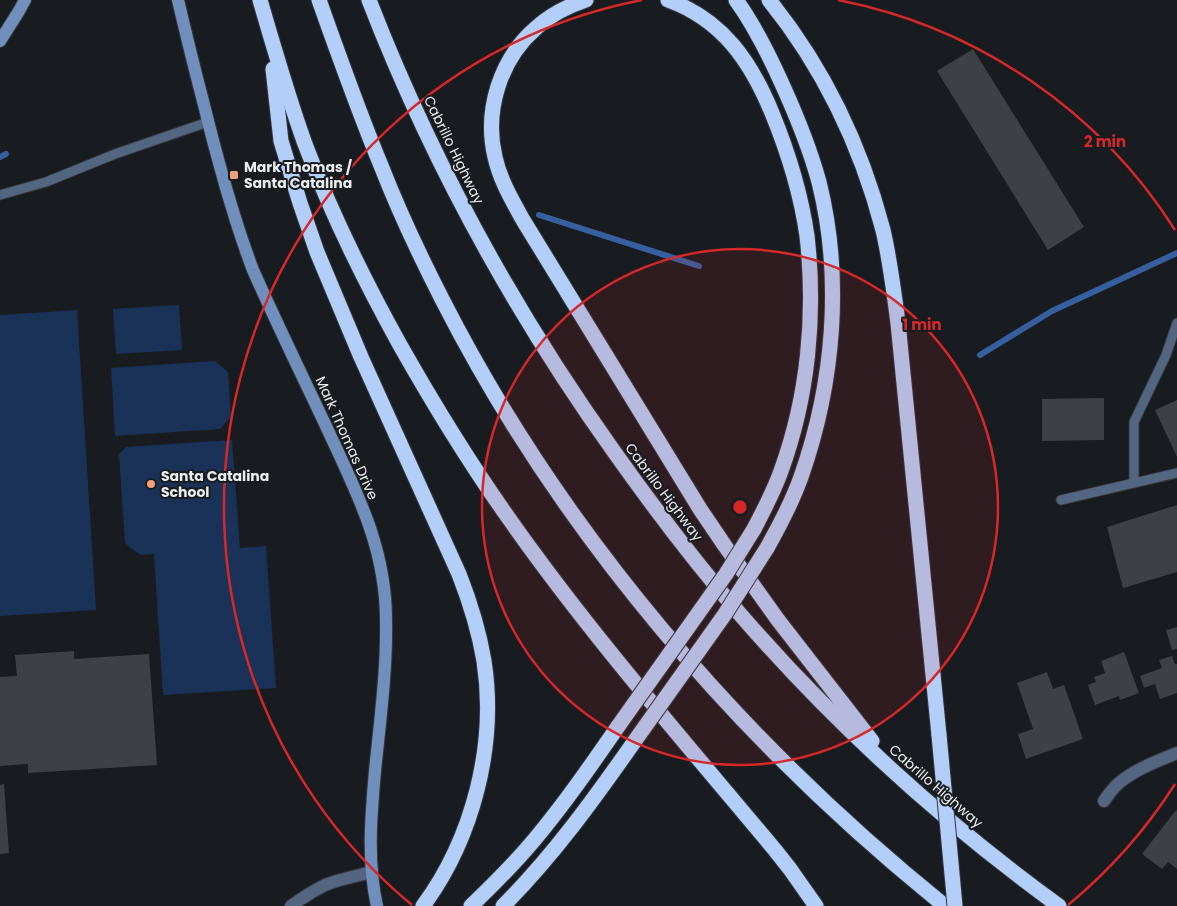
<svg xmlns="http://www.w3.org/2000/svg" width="1177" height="906" viewBox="0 0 1177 906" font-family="Poppins,sans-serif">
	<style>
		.pitch { fill: #1a3257 }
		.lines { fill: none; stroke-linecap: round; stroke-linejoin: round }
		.stream { stroke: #365f9f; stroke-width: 6 }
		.building { fill: #3d4045 }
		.lane-casing { stroke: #35383c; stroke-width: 11 }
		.street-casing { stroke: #35383c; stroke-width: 14 }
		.secondary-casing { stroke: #35383c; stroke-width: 14 }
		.highway-casing { stroke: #35383c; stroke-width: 17 }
		.lane { stroke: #526581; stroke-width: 9 }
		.street { stroke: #526581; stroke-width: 12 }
		.secondary { stroke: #718fbd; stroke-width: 12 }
		.highway { stroke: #b2cef9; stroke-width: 15 }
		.highway-bridge-casing { stroke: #35383c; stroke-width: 17; stroke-linecap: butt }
		.highway-bridge { stroke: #b2cef9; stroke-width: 15 }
		.ring { fill: none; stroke: #d62828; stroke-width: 2.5 }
		.poi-dot { fill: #f0a278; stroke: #181b1f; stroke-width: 2 }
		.labels { text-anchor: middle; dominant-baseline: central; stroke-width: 4; stroke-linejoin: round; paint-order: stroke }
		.street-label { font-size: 14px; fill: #eaecf0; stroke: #181b1f }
		.poi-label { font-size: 14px; font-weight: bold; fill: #eaecf0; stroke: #181b1f; text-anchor: start }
		.centre { fill: #d62828; stroke: #181b1f; stroke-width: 2.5 }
		.ring-label { font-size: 15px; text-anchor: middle; font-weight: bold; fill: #d62828; stroke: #181b1f; stroke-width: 4; stroke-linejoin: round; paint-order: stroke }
	</style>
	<rect width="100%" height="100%" fill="#181b1f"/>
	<!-- pitch -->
	<g class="pitch">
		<polygon points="179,305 182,350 116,354 113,309"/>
		<polygon points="77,310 96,610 0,616 0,315"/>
		<polygon points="215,361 228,372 231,417 220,429 115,436 111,368"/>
		<polygon points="232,440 240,548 266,546 276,688 163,695 154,554 140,555 125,543 119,454 126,447"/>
	</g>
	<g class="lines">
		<!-- stream -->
		<g class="stream">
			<polyline points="0,157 6,154"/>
			<polyline points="539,215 699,266"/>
			<polyline points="980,355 1052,311 1177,253"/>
		</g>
	</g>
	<!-- building -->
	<g class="building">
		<polygon points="973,49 1084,227 1048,250 937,71"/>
		<polygon points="1104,398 1104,440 1042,441 1042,399"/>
		<polygon points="1177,400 1177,457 1155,410"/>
		<polygon points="1177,505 1177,572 1123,588 1107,527"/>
		<polygon points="1177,627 1177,649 1172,650 1166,630"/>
		<polygon points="74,651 74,659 149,654 157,765 28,773 28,764 0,766 0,677 17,676 15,655"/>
		<polygon points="1124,652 1139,693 1120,700 1119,696 1095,705 1088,685 1096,682 1094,677 1105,673 1101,661"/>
		<polygon points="1172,656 1175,664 1177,664 1177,693 1160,699 1155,684 1144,688 1140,676 1162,668 1159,660"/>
		<polygon points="1047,672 1053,689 1064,685 1083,739 1026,759 1018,734 1033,729 1017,683"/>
		<polygon points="4,784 9,853 0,854 0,785"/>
		<polygon points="1176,810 1177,811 1177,869 1168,862 1162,869 1142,854"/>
	</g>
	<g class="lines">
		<defs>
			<g id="lane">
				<polyline points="0,195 46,182 115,154 208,122"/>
				<polyline points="1134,483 1134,422 1166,355 1177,323"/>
				<polyline points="1061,500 1177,473"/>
			</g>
			<g id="street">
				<path d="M1104,801C1108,795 1113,788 1119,783C1135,769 1158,761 1177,753"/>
				<path d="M291,906C302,898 313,891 325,885C340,879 356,876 372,872"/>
			</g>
			<g id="secondary">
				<path d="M178,0C186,34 194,67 203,101C217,158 232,215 253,270C276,322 301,373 325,424C355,489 386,546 386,620C387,670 380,721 375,771C371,816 367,862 377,906"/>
				<polyline points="0,41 19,11 25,0"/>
			</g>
			<g id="highway">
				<path d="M260,0C274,48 288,97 305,144C331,213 364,280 400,345C434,405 470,464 510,520C591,635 685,742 775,850L790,869L816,906"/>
				<path d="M319,0C339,56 359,113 382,168C400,214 421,258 443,301C562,534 741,742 945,906"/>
				<path d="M369,0C431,160 515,313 615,453C654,508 695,562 739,613C834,723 942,821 1059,906"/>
				<path d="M586,0C568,6 550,15 536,28C500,59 484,111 495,157C500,180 512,200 523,220L700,509L725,546L778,620L872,741"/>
				<path d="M668,0C723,20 751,62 772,113C788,152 801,194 807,236C816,315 808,397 781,471C774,491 764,510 754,529"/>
				<path d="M736,0C755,26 770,57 783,86C797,117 810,149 819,182C843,278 834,383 801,477C792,502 780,525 767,548"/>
				<path d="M769,0C823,67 861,146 883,230C890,260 894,292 898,323L939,735"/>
				<path d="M273,69L281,141L300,203L317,252L361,357L459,574C470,602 479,631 484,661C497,745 473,838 423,906"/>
				<path d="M471,906C493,885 515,863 535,839C565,803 592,764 619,725"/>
				<path d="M503,906C553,856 594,799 634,742"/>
			</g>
		</defs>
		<!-- lane casing -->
		<use href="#lane" class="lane-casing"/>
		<!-- street casing -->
		<use href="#street" class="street-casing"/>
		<!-- secondary casing -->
		<use href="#secondary" class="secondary-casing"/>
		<!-- highway casing -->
		<use href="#highway" class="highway-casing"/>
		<!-- lane -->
		<use href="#lane" class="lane"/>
		<!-- street -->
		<use href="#street" class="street"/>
		<!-- secondary -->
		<use href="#secondary" class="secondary"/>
		<!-- highway -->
		<use href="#highway" class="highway"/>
		<defs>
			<g id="highway-bridge">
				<polyline points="619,725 726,574 754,529"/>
				<polyline points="939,735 955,906"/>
				<polyline points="634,742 725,614 767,548"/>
			</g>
		</defs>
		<!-- highway-bridge casing -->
		<use href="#highway-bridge" class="highway-bridge-casing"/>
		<!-- highway-bridge -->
		<use href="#highway-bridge" class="highway-bridge"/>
	</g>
	<!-- distance rings -->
	<circle cx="740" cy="507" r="258" fill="#d62828" fill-opacity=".12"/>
	<g class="ring">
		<circle cx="740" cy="507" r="258"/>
		<path d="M1175 784A516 516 0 0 1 1068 905M412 905A516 516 0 0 1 642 0M838 0A516 516 0 0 1 1175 230"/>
	</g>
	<!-- markers -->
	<g class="poi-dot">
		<rect x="229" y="170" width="10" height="10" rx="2.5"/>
		<circle cx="151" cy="484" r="5"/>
	</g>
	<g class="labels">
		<!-- street labels -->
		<g class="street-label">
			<text transform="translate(454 150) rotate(64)">Cabrillo Highway</text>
			<text transform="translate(347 438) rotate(66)">Mark Thomas Drive</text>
			<text transform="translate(664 492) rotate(53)">Cabrillo Highway</text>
			<text transform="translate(936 786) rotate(41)">Cabrillo Highway</text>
		</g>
		<!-- poi labels -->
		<g class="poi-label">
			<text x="244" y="167">Mark Thomas /<tspan x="244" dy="16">Santa Catalina</tspan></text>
			<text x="161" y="476">Santa Catalina<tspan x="161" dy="16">School</tspan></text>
		</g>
	</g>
	<circle cx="740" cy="507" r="8" class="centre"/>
	<g class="ring-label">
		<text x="1105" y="147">2 min</text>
		<text x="922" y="330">1 min</text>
	</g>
</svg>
